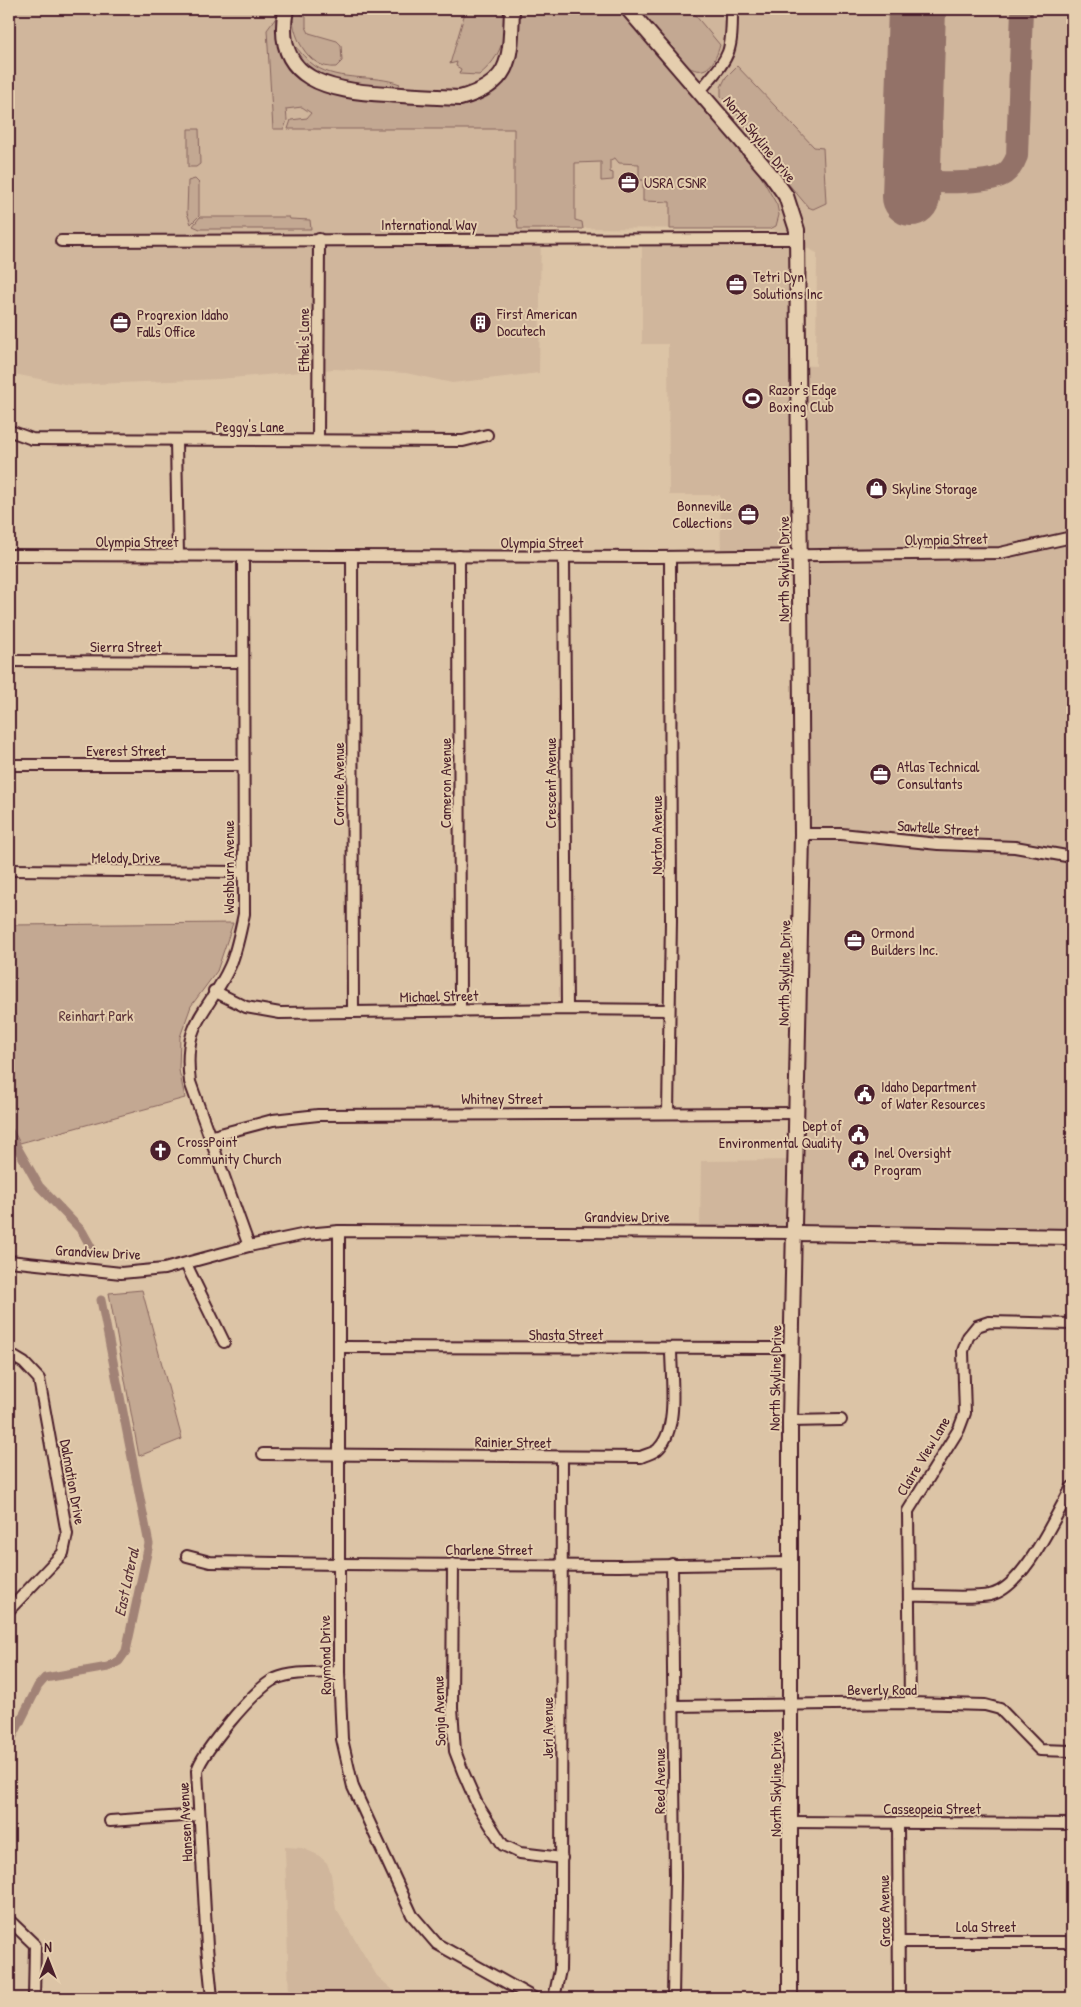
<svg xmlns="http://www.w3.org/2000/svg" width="1081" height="2007" viewBox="0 0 1081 2007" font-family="'Patrick Hand',sans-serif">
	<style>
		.built { fill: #d0b69c; fill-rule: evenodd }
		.green { fill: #c3a892; stroke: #86645e }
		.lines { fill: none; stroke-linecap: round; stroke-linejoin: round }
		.canal { stroke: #a18276; stroke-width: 9 }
		.taxiway { stroke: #937268; stroke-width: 22 }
		.runway { stroke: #937268; stroke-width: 58 }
		.minor-casing { stroke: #4a1f2b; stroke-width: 14 }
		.major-casing { stroke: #4a1f2b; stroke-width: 18 }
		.minor { stroke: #e5ceae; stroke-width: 10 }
		.major { stroke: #e5ceae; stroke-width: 14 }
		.labels { text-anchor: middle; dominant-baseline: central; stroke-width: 4; stroke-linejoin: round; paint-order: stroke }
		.street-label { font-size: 15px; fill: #4a1f2b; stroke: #e5ceae }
		.poi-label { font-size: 15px; fill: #4a1f2b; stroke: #e5ceae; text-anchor: start }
		.park-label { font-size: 15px; fill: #5c343a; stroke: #e5ceae }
		.water-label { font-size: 16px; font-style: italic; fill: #5b333a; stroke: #e5ceae }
	</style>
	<rect width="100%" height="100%" fill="#dcc4a6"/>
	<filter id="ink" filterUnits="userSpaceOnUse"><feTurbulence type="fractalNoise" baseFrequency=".02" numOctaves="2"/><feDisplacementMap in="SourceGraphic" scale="10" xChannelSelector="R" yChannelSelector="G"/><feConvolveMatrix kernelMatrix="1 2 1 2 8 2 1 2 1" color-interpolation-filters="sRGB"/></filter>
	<g filter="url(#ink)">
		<!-- built -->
		<g class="built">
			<path d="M9,9H1072V1237L700,1233L701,1161L796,1160L799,556L721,557L720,495H669L668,344H642V239L789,238L772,229L541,228L539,373L452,383L406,373L335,369L219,379L70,385L9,373ZM797,243L817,253L816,366L798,365Z"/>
			<polygon points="285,1847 302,1848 318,1855 327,1863 331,1874 336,1909 377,1976 402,1998 289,1998"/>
		</g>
		<!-- green -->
		<g class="green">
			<path d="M293,9H300L299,13L306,17V27L309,33L337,41L341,45L342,61L336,67C307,70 290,32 293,9Z"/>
			<path d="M466,9H507C505,36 503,56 479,75L459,74L461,69L456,66L457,62L450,64Z"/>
			<polygon points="518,9 618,9 759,173 777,205 779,215 776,226 770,229 670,229 670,202 643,201 643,180 639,180 639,164 619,163 615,158 610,160 610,172 613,173 613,180 601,181 601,162 575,163 575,220 582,222 583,229 518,229 517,219 514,217 514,129 288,129 291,120 307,118 311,113 302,107 286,109 287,120 284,129 273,129 267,30 278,15 278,31 302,79 448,102 496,83"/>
			<path d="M636,9H690L720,45C715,63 707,77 688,67Z"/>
			<path d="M293,44C300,51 306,60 315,66C340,82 373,74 400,84L398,87C381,86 348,87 332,82C317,78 292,61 293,44Z"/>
			<polygon points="737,66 814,147 823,148 826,203 813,209 808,207 759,149 740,118 721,96 721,87 726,77"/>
			<polygon points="188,129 199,129 200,164 196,167 188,167"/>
			<polygon points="195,179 199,183 199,216 191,224 187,213 188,181"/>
			<polygon points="200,217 289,217 290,219 310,220 311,229 200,229 193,226"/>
			<polygon points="233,923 217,971 191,1006 180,1037 179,1070 185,1098 20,1143 9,1123 9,925"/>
			<polygon points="142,1290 182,1439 139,1456 109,1293"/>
		</g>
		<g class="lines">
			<!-- canal -->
			<g class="canal">
				<polyline points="9,1133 39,1186 82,1231 92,1249"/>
				<polyline points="9,1744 38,1686 45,1678 108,1667 119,1661 126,1651 149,1544 101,1300"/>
			</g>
			<!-- taxiway -->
			<path class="taxiway" d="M912,164C915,171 917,175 924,179C935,185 989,182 1001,176C1009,172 1014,164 1017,156L1022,9"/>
			<!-- runway -->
			<polyline class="runway" points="911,197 917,9"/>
			<defs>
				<g id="minor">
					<path d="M700,91C730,55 732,56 732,9"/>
					<polyline points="61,241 797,239"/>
					<polyline points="13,432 32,439 463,441 487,435"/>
					<polyline points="318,440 319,239"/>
					<polyline points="176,441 178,556"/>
					<polyline points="9,555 657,557 1000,553 1072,537"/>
					<path d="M243,556L244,914C240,932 237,950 230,966C208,1015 182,1019 190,1082L249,1246"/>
					<polyline points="352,556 353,1012"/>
					<polyline points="459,556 460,1011"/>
					<polyline points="564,557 567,1009"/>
					<polyline points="9,661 243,662"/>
					<polyline points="9,765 243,765"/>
					<polyline points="802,834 841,834 938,844 1015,847 1072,857"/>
					<polyline points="9,870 243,872"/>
					<polyline points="214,991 246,1007 280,1013 567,1009 669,1010"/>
					<polyline points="668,1113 671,920 670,557"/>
					<polyline points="209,1137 273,1120 318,1115 797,1113"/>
					<polyline points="339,1231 339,1672 342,1739 353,1787 412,1915 437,1944 534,1998"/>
					<polyline points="9,1261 121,1273 164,1269 249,1246 306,1234 339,1231 795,1233"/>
					<polyline points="186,1264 224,1342"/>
					<polyline points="340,1347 792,1348"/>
					<polyline points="9,1354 24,1363 39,1379 67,1534 63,1553 9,1610"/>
					<polyline points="790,1421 841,1420"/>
					<path d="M263,1454L641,1457C647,1454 655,1453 659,1448C679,1427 671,1378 671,1349"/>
					<polyline points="187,1556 210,1562 339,1564 619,1566 792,1563"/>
					<polyline points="453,1564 452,1708 455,1751 463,1772 477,1804 503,1845 520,1853 562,1858"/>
					<polyline points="672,1564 675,1876 673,1998"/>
					<path d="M909,1596C932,1595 968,1599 990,1595C1024,1588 1055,1516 1072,1487"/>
					<polyline points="910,1703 908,1511 959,1429 965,1413 963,1351 968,1337 977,1326 989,1322 1072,1324"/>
					<polyline points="674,1706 910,1703 985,1705 1000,1709 1040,1750 1072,1751"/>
					<polyline points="110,1821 199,1815"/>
					<polyline points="791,1822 1072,1824"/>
					<polyline points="898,1823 899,1998"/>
					<polyline points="9,1920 35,1945 34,1998"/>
					<polyline points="900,1942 1072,1942"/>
					<path d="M212,1998L207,1947L197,1771C201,1753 257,1686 275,1679C293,1671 319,1673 339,1672"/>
					<polyline points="554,1998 560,1970 561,1908 562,1457"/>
				</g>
				<g id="major">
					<path d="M286,9C272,81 331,91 387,94C411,96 435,97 460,98C514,83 510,56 512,9"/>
					<polyline points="628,9 771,175 786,196 797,230 802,834 790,1421 790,1998"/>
					<polyline points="795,1233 1072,1237"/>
				</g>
			</defs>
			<!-- minor casing -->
			<use href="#minor" class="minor-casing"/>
			<!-- major casing -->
			<use href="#major" class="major-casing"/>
			<!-- minor -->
			<use href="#minor" class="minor"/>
			<!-- major -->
			<use href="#major" class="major"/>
		</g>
	</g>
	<!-- icons -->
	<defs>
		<symbol id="office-disc" viewBox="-11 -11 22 22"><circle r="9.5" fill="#4a1f2b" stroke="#e5ceae"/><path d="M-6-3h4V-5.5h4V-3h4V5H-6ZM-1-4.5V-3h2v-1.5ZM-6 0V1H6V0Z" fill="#fff"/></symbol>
		<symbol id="building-disc" viewBox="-11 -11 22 22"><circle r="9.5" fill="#4a1f2b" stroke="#e5ceae"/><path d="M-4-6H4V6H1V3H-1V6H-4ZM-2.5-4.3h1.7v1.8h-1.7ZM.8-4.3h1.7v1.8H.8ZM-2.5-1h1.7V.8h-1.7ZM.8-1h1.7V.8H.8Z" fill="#fff"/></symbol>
		<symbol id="stadium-disc" viewBox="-11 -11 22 22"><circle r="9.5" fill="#4a1f2b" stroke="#e5ceae"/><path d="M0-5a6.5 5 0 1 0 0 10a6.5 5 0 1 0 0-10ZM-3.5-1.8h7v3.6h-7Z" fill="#fff"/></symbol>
		<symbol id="shop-disc" viewBox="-11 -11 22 22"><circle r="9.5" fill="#4a1f2b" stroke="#e5ceae"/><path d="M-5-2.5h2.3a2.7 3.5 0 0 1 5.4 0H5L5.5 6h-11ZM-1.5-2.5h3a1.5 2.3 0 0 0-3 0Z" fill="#fff"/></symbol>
		<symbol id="civic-disc" viewBox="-11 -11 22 22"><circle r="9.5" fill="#4a1f2b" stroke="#e5ceae"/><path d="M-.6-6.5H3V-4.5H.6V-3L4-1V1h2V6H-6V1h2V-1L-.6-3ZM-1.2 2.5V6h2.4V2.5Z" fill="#fff"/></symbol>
		<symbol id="church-disc" viewBox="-11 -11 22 22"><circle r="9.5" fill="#4a1f2b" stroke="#e5ceae"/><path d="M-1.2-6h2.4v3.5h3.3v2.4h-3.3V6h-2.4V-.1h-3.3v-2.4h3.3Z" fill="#fff"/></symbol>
	</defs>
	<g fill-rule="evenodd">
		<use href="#office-disc" x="616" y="170" width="25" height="25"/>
		<use href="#office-disc" x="724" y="272" width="25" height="25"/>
		<use href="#building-disc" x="468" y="310" width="25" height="25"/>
		<use href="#office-disc" x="108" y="310" width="25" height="25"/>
		<use href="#stadium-disc" x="740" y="386" width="25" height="25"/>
		<use href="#shop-disc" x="864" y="476" width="25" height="25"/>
		<use href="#office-disc" x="736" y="502" width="25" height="25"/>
		<use href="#office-disc" x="868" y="762" width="25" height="25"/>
		<use href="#office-disc" x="842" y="928" width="25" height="25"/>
		<use href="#civic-disc" x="852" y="1082" width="25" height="25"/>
		<use href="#civic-disc" x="846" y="1122" width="25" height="25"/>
		<use href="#church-disc" x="148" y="1138" width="25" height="25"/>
		<use href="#civic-disc" x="846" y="1148" width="25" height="25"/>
	</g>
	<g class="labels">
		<!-- street labels -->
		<g class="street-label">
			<text transform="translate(760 139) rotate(51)">North Skyline Drive</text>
			<text x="429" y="224">International Way</text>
			<text transform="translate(303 340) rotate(-90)">Ethel's Lane</text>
			<text x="250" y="426">Peggy's Lane</text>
			<text transform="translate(946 539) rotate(-1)">Olympia Street</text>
			<text x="137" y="541">Olympia Street</text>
			<text x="542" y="542">Olympia Street</text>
			<text transform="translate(783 569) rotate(-90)">North Skyline Drive</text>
			<text x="126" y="646">Sierra Street</text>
			<text x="126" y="750">Everest Street</text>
			<text transform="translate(445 783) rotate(-90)">Cameron Avenue</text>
			<text transform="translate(550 783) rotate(-90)">Crescent Avenue</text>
			<text transform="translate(338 784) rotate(-90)">Corrine Avenue</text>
			<text transform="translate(938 828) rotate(4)">Sawtelle Street</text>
			<text transform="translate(656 835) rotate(-90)">Norton Avenue</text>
			<text x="126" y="857">Melody Drive</text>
			<text transform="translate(228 867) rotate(-90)">Washburn Avenue</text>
			<text transform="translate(784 973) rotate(-89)">North Skyline Drive</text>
			<text transform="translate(439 996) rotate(-1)">Michael Street</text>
			<text x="502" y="1098">Whitney Street</text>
			<text x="627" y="1216">Grandview Drive</text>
			<text transform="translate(98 1252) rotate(3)">Grandview Drive</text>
			<text x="566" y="1334">Shasta Street</text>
			<text transform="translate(775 1378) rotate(-89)">North Skyline Drive</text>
			<text transform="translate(513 1442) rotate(1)">Rainier Street</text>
			<text transform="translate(923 1456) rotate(-59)">Claire View Lane</text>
			<text transform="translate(73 1482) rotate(80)">Dalmation Drive</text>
			<text x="489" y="1549">Charlene Street</text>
			<text transform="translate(325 1655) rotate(-91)">Raymond Drive</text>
			<text x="882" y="1689">Beverly Road</text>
			<text transform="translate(439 1711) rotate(-92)">Sonja Avenue</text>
			<text transform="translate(547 1728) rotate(-90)">Jeri Avenue</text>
			<text transform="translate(659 1781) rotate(-90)">Reed Avenue</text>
			<text transform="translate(775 1784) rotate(-90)">North Skyline Drive</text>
			<text x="932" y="1808">Casseopeia Street</text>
			<text transform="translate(185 1822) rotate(-93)">Hansen Avenue</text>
			<text transform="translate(884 1911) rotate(-91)">Grace Avenue</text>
			<text x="986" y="1926">Lola Street</text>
		</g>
		<!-- poi labels -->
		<g class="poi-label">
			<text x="644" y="182">USRA CSNR</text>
			<text x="753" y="276">Tetri Dyn<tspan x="753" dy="17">Solutions Inc</tspan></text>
			<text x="497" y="313">First American<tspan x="497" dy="17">Docutech</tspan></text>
			<text x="137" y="314">Progrexion Idaho<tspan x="137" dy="17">Falls Office</tspan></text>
			<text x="769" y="389">Razor's Edge<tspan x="769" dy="17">Boxing Club</tspan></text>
			<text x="892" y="488">Skyline Storage</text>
			<text x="732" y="505" text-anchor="end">Bonneville<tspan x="732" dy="17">Collections</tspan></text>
			<text x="897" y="766">Atlas Technical<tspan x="897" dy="17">Consultants</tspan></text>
			<text x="871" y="932">Ormond<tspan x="871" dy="17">Builders Inc.</tspan></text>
			<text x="881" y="1086">Idaho Department<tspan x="881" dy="17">of Water Resources</tspan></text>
			<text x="842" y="1125" text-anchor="end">Dept of<tspan x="842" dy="17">Environmental Quality</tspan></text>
			<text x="177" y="1141">CrossPoint<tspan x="177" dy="17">Community Church</tspan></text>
			<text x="874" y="1152">Inel Oversight<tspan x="874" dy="17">Program</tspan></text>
		</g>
		<!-- park labels -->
		<g class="park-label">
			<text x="96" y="1015">Reinhart Park</text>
		</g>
		<!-- water labels -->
		<g class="water-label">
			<text transform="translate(126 1582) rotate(-78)">East Lateral</text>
		</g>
	</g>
	<!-- margin -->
	<rect width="1081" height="2007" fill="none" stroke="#e5ceae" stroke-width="30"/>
	<rect x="15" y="15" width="1051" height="1977" fill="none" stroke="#4a1f2b" stroke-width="2" filter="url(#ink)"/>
	<!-- north arrow -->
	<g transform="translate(48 1960)" stroke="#e5ceae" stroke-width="4" paint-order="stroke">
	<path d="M0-4L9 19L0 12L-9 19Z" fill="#4a1f2b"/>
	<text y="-8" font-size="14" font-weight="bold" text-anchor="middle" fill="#4a1f2b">N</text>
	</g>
</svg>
